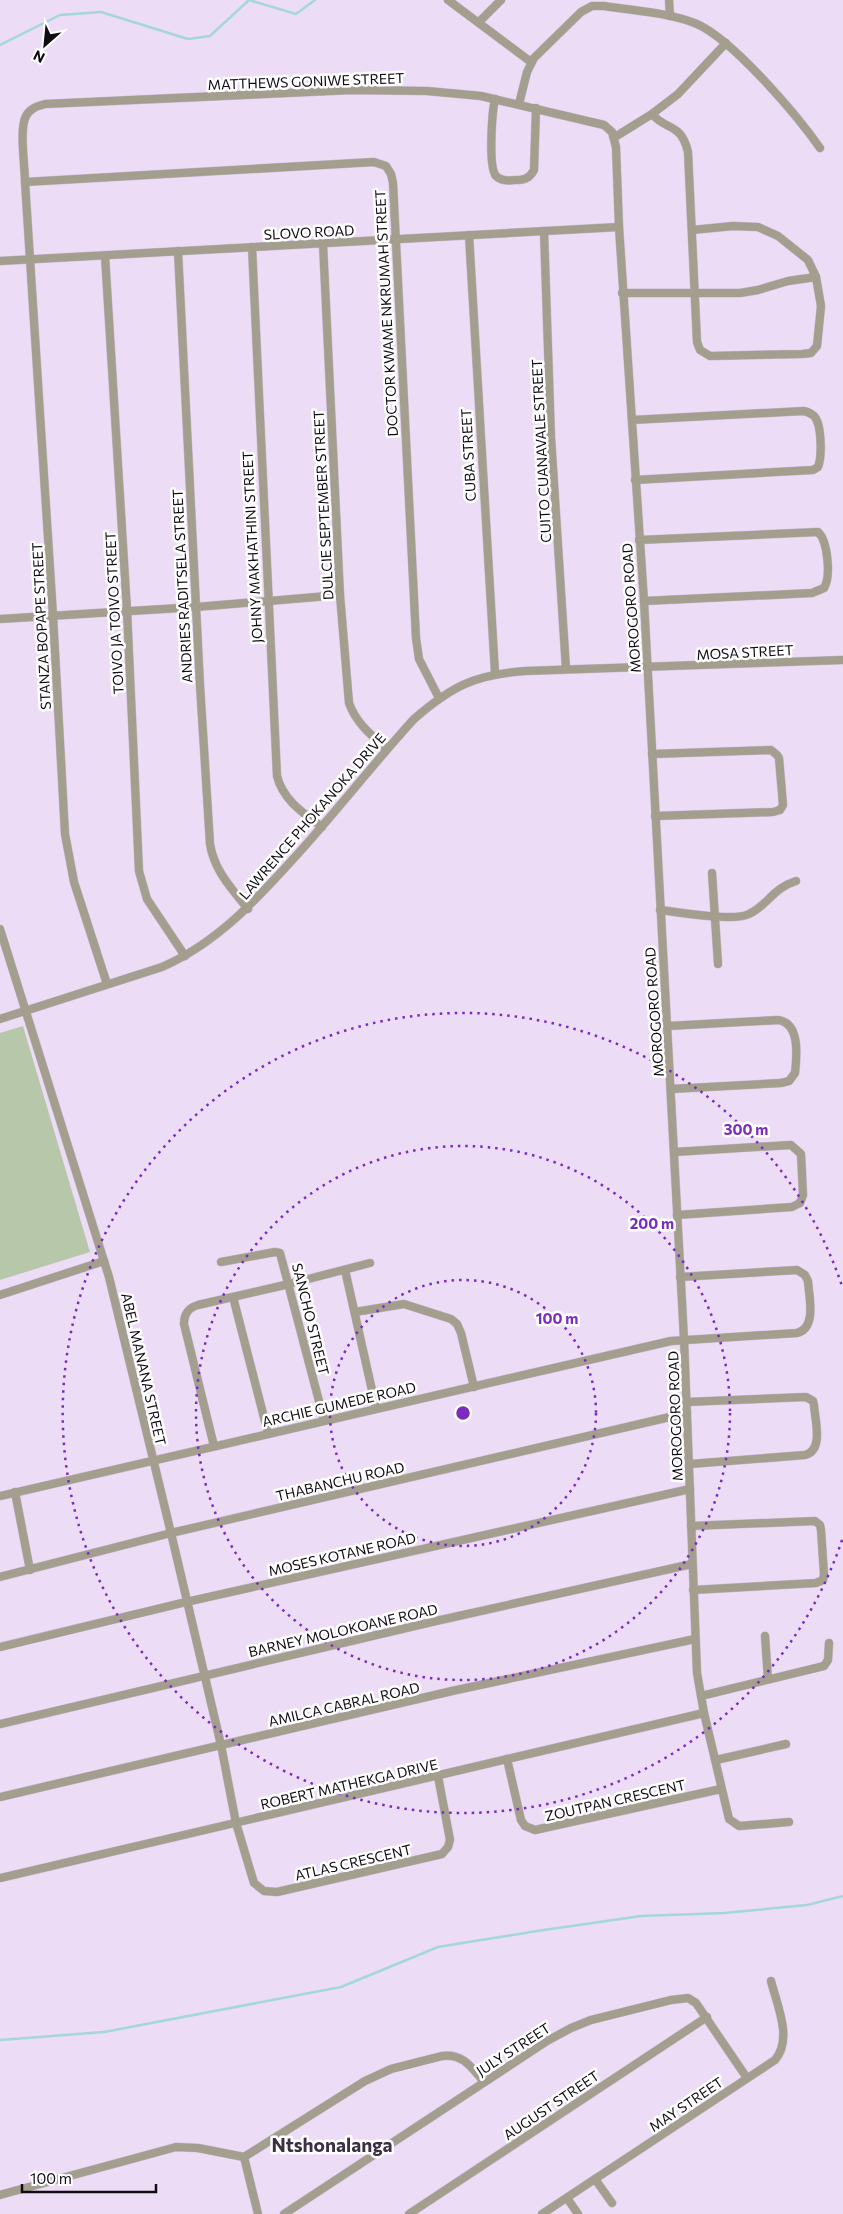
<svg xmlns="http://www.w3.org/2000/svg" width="843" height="2214" viewBox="0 0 843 2214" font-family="Commissioner,sans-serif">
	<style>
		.pitch { fill: #b7c7aa }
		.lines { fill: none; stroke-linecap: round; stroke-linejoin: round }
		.stream { stroke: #a4d7da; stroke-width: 2.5 }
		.street-casing { stroke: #cabbd2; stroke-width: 9 }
		.street { stroke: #a39e8e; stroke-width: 8 }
		.ring { fill: none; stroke: #7b2cbf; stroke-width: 2.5; stroke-dasharray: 2.5 5 }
		.labels { text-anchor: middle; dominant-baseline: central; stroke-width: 5; stroke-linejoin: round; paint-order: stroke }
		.street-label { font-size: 14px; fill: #110c14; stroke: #fff }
		.district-label { font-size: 19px; font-weight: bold; fill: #3c2f43; stroke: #fff }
		.centre { fill: #7b2cbf; stroke: #fff; stroke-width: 2.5 }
		.ring-label { font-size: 15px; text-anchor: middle; font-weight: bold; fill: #7b2cbf; stroke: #fff; stroke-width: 5; stroke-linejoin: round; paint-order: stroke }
	</style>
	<rect width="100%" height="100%" fill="#eddcf6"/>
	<!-- pitch -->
	<polygon class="pitch" points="23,1026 90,1252 0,1280 0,1033"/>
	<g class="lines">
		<!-- stream -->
		<g class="stream">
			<polyline points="0,45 60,15 101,12 188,39 210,36 249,0 296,14 315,0"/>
			<polyline points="0,2040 104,2032 341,1987 438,1947 537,1931 641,1916 724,1913 807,1905 843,1896"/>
		</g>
		<defs>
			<g id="street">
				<polyline points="448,0 531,62"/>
				<polyline points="669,0 670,16"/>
				<polyline points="479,22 501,0"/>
				<path d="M495,99C492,112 488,167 496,176C501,181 508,181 515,180C524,180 529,179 534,170L536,108"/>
				<path d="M519,104L527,72L534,58L581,12L592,6H604C634,11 668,12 697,24C733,40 797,115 820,148"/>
				<path d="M652,114C666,131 681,122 688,152L697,342L700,350L710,356L802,354L811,353L817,346L821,306L816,277L808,260L778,236L758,227L733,226L692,230"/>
				<polyline points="615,137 652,114 678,94 726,43"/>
				<polyline points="25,182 374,162 386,166 391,174 393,183 416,638 419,659 439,698"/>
				<polyline points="544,231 551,437 566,669"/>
				<polyline points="469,235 495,673"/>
				<path d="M323,244L340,595L349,703C356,723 371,735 387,749"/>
				<path d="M252,247L277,776C283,800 303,813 322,827"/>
				<path d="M178,251L200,685L210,844C214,870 231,888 248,909"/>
				<polyline points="105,256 127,610 139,871 147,899 185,956"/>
				<polyline points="0,261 619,227"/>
				<polyline points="622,293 740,293 758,290 788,281 816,277"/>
				<path d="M632,420L804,411C808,412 811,413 814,416C822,424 822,457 818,467L813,470L635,480"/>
				<path d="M639,540L818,532C828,541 831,577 824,588L812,593L644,601"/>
				<polyline points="0,619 196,607 340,595"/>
				<polyline points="652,754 771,750 777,755 779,758 783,805 780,810 773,812 655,816"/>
				<polyline points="712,873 718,964"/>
				<path d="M660,910C679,912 733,922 749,914C768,905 773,888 796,881"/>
				<polyline points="0,929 109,1277 171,1533 221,1745 236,1823 254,1883 264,1891 277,1892 442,1854 448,1847 450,1840 438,1776"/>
				<path d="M107,984L74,882L65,834L53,615L25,182C25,166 19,129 26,116C30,108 38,106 45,104L352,90L427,91L481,96L604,125L612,132L616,147L619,227L644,601L684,1339L697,1673L704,1713L729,1819L739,1826L789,1822"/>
				<path d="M0,1019L162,967C217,943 256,900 295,857C336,812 373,764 414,719C452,686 474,675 525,671L843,660"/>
				<path d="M668,1026L778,1020C800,1023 797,1055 795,1073L789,1081L781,1083L671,1089"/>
				<polyline points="674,1152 791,1145 801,1154 803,1195 800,1203 792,1207 677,1215"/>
				<polyline points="221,1262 275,1252 280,1253 324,1420"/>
				<polyline points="345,1270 376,1408"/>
				<polyline points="0,1295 104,1261"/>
				<polyline points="233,1297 268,1433"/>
				<polyline points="355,1312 404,1304 451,1319 457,1324 461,1333 474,1387"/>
				<path d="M687,1402L806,1397L813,1401L814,1405C815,1421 824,1450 805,1455L690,1464"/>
				<path d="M214,1446L184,1324C184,1314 188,1308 198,1305L289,1284L370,1263"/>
				<polyline points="15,1492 30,1570"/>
				<path d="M0,1496L671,1341L797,1333C817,1328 809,1297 808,1281L805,1275L797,1270L680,1277"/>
				<polyline points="691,1526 815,1521 820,1525 821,1530 824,1574 823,1580 816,1583 693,1590"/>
				<polyline points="0,1577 171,1533 687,1413"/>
				<polyline points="765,1636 768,1679"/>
				<polyline points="0,1647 186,1602 690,1489"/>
				<polyline points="701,1696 824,1666 828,1660 829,1643"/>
				<polyline points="0,1724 436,1621 692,1564"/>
				<polyline points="507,1759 521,1820 525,1826 535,1830 721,1789"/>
				<polyline points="716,1760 786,1744"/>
				<polyline points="0,1797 452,1691 695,1639"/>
				<polyline points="0,1878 704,1713"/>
				<polyline points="244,2157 258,2214"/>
				<polyline points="595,2179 612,2203"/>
				<path d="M0,2195L176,2147L198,2148L244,2157L365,2081L391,2069L442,2056C463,2053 472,2068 484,2082"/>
				<polyline points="567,2198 578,2214"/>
				<polyline points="284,2214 547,2041 571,2028 591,2020 671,2000 688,1998 696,2003 747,2078"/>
				<polyline points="409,2214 707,2017"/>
				<path d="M542,2214L775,2060C793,2039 777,2005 771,1981"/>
			</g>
		</defs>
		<!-- street casing -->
		<use href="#street" class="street-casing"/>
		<!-- street -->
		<use href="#street" class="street"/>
	</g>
	<!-- distance rings -->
	<g class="ring">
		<circle cx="463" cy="1413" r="133"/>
		<circle cx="463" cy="1413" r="267"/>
		<path d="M842 1540A400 400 0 1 1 842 1286"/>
	</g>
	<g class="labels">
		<!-- street labels -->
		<g class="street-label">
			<text transform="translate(306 81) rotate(-2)">MATTHEWS GONIWE STREET</text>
			<text transform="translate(309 232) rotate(-3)">SLOVO ROAD</text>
			<text transform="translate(386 313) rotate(-93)">DOCTOR KWAME NKRUMAH STREET</text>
			<text transform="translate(541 451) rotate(-93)">CUITO CUANAVALE STREET</text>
			<text transform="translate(468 455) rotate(-93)">CUBA STREET</text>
			<text transform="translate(323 505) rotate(-93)">DULCIE SEPTEMBER STREET</text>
			<text transform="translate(252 547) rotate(-93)">JOHNY MAKHATHINI STREET</text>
			<text transform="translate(182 586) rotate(-93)">ANDRIES RADITSELA STREET</text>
			<text transform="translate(631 608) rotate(-94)">MOROGORO ROAD</text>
			<text transform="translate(114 613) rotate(-93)">TOIVO JA TOIVO STREET</text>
			<text transform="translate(41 626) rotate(-93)">STANZA BOPAPE STREET</text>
			<text transform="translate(745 652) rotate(-3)">MOSA STREET</text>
			<text transform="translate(312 816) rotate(-49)">LAWRENCE PHOKANOKA DRIVE</text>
			<text transform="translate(654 1012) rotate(-94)">MOROGORO ROAD</text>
			<text transform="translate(311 1319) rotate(76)">SANCHO STREET</text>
			<text transform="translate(144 1369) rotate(77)">ABEL MANANA STREET</text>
			<text transform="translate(339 1404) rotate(-13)">ARCHIE GUMEDE ROAD</text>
			<text transform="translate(675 1416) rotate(-92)">MOROGORO ROAD</text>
			<text transform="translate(340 1481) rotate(-13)">THABANCHU ROAD</text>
			<text transform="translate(342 1554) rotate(-13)">MOSES KOTANE ROAD</text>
			<text transform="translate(343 1630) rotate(-13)">BARNEY MOLOKOANE ROAD</text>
			<text transform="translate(344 1704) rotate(-13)">AMILCA CABRAL ROAD</text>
			<text transform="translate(349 1784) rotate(-13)">ROBERT MATHEKGA DRIVE</text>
			<text transform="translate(615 1800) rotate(-13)">ZOUTPAN CRESCENT</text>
			<text transform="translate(353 1862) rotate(-13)">ATLAS CRESCENT</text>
			<text transform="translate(513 2049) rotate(-33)">JULY STREET</text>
			<text transform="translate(686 2104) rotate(-34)">MAY STREET</text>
			<text transform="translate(551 2105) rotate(-34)">AUGUST STREET</text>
		</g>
		<!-- district labels -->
		<g class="district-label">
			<text x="332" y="2144">Ntshonalanga</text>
		</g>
	</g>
	<circle cx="463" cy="1413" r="8" class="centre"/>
	<g class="ring-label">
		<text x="746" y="1135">300 m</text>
		<text x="652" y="1229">200 m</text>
		<text x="557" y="1324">100 m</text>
	</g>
	<!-- north arrow -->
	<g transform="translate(45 45) rotate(207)" stroke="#ffffff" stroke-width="4" paint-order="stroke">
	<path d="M0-4L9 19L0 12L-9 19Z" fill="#110c14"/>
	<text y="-8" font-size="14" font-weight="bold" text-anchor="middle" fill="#110c14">N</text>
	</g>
	<!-- scale -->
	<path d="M22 2184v8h134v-8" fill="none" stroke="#110c14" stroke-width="2.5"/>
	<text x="30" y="2184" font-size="15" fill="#110c14" stroke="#ffffff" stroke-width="4" paint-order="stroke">100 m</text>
</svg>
